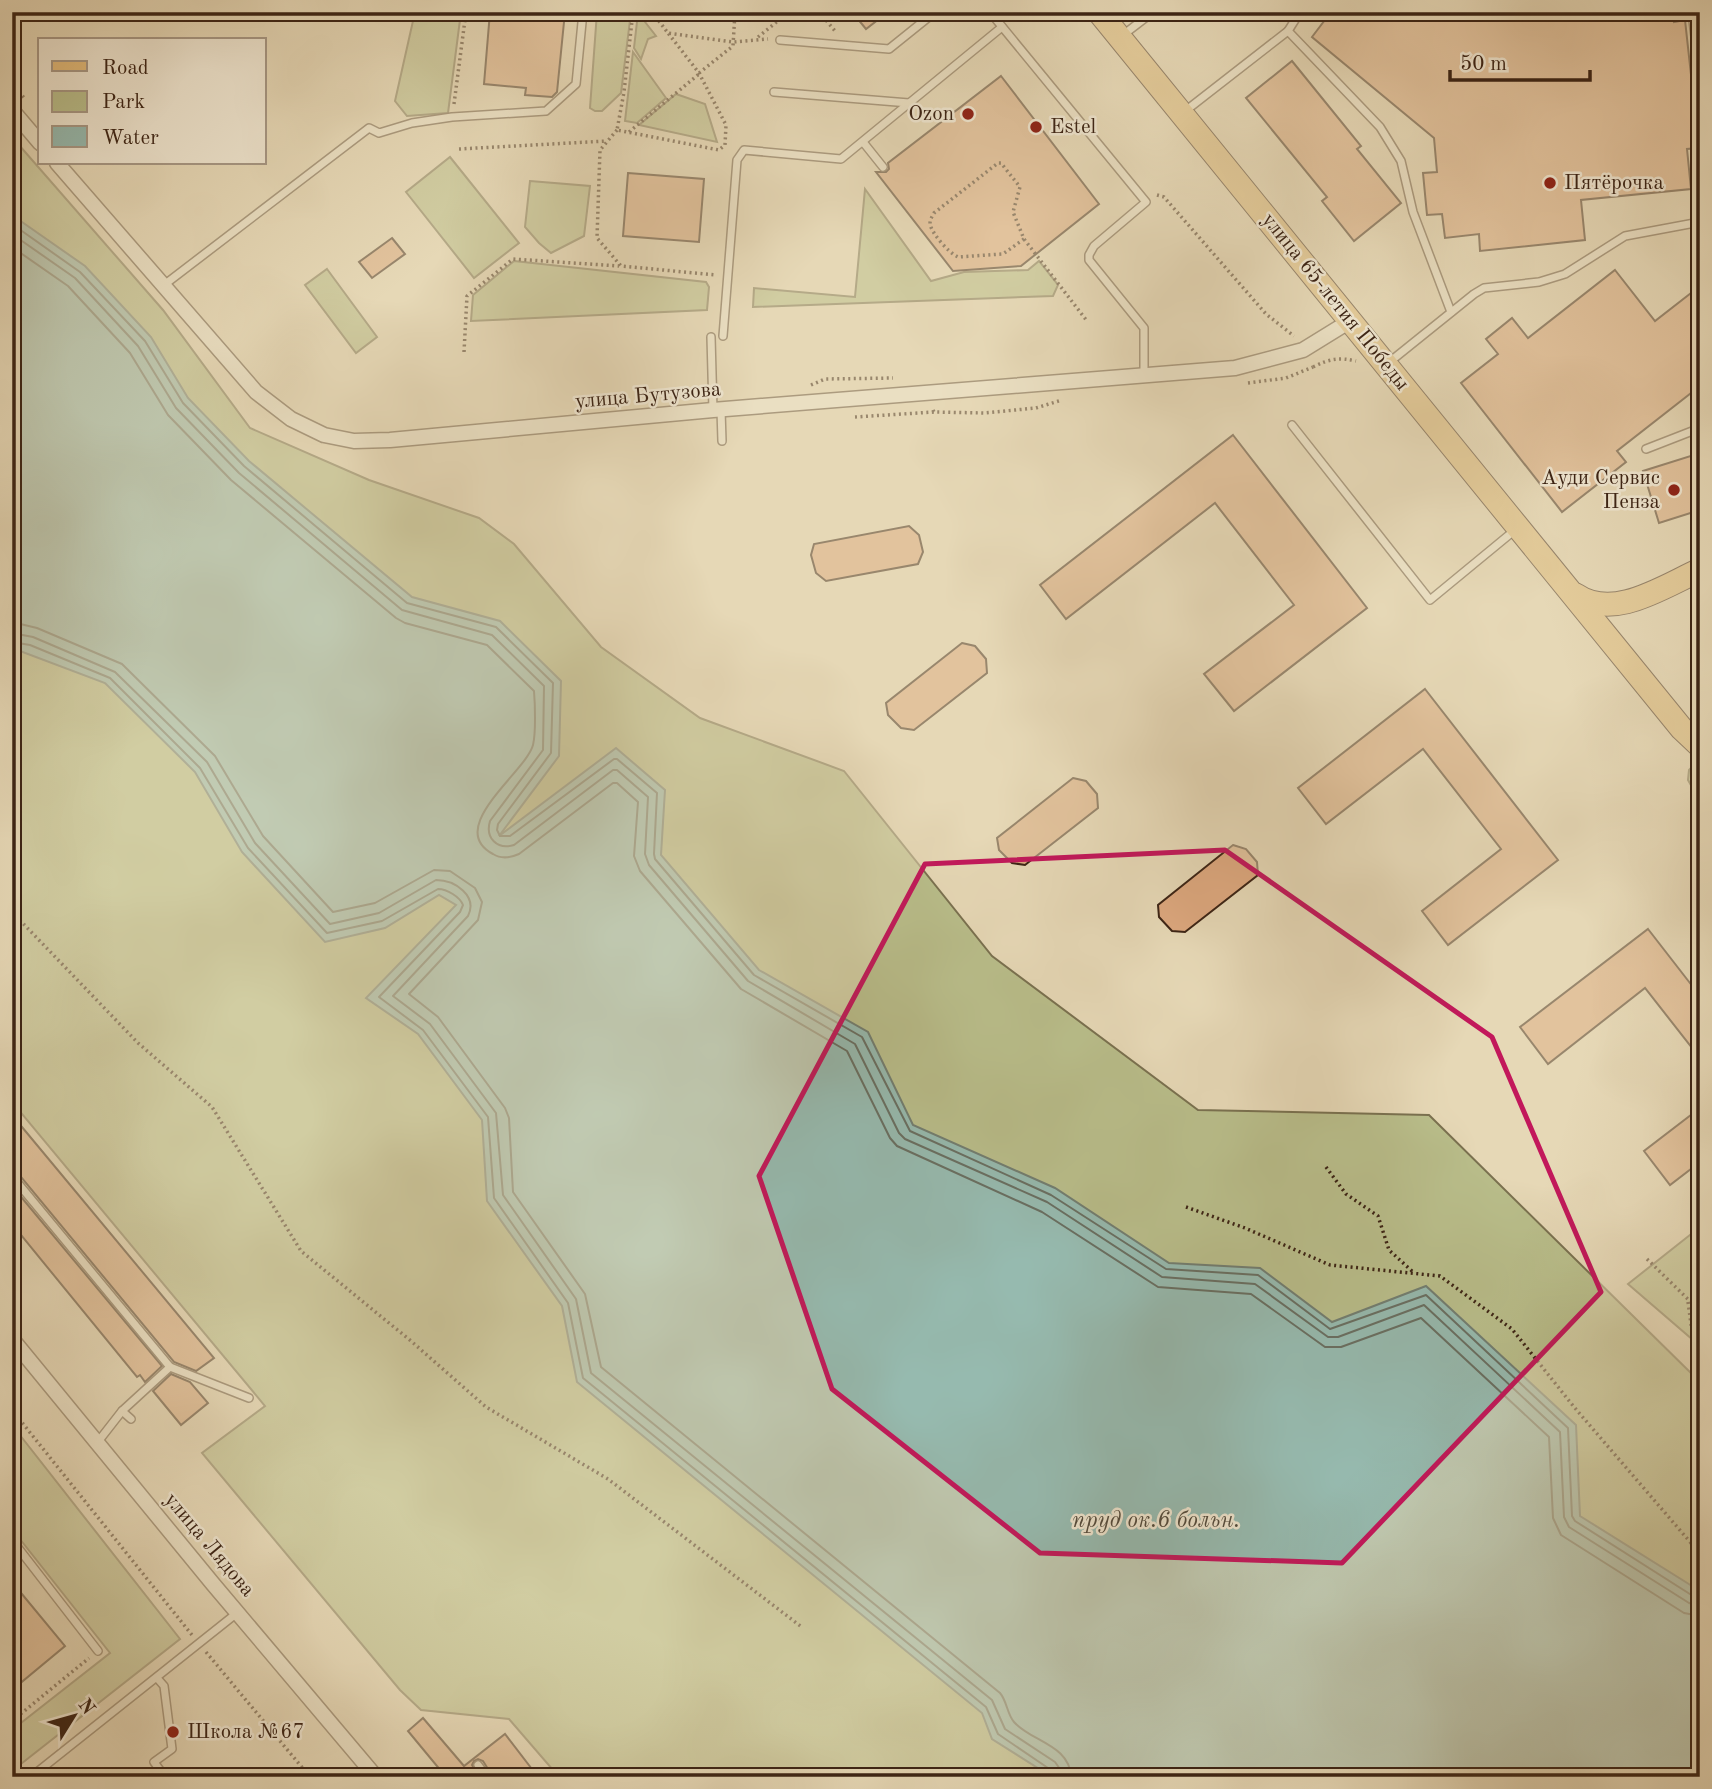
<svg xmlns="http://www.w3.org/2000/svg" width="1712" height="1789" viewBox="0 0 1712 1789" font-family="'Old Standard TT',serif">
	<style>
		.green { fill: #b9be8b; stroke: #7a7150; stroke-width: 2 }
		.water { fill: #96baaf; stroke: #727e71; stroke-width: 2 }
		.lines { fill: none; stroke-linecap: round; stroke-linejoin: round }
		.shore { stroke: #696f62; stroke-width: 2 }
		.building { fill: #dda87f; stroke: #3c2415; stroke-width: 2 }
		.service-casing { stroke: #66513d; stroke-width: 10 }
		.minor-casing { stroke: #66513d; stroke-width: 17 }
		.primary-casing { stroke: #3c2415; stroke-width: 25 }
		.path { stroke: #3c2415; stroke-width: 3.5; stroke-dasharray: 2 3.5; stroke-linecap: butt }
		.service { stroke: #efe6d0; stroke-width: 7 }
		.minor { stroke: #efe6d0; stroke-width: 14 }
		.primary { stroke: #e3bc7b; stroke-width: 23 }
		.marked { fill: none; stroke: #c2185b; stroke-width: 5; stroke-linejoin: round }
		.poi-dot { fill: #8f2418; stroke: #efe6d0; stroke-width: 2.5 }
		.labels { text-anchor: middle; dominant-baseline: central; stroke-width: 5; stroke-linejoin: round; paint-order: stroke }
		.poi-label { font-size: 21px; fill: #3c2415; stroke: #efe6d0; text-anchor: start }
		.street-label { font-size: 21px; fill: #3c2415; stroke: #efe6d0 }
		.water-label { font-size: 23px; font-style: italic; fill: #524a3c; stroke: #efe6d0 }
	</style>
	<rect width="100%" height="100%" fill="#e6d8b6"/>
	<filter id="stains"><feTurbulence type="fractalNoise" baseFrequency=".00286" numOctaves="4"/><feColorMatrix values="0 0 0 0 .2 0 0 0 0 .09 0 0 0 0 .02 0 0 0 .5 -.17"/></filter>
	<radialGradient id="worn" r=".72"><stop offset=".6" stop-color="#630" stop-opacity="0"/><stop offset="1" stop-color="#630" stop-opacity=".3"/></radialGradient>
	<!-- green -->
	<g class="green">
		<polygon points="415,12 461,12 448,113 407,116 395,101"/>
		<polygon points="597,12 631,12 621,93 602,111 595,111 590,108"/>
		<polygon points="638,13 656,36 648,39 641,59 634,48"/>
		<polygon points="633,52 666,98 637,123 625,121"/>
		<polygon points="676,94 705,104 717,142 639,125"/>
		<polygon points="12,137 163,310 250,428 369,480 479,518 514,544 601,647 700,718 844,771 992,956 1198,1110 1429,1115 1700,1382 1700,1777 559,1777 509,1719 421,1710 400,1690 202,1453 265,1406 12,1102"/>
		<polygon points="450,157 519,243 474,278 406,192"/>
		<polygon points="530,181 590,186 584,236 551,253 539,243 525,227"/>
		<polygon points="865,189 931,281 964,272 1028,270 1039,261 1058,285 1053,296 753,307 754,288 855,297"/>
		<polygon points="514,261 706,282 709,287 707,310 471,321 473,295"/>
		<polygon points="327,269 377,337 356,353 305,285"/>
		<polygon points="1696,763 1700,763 1700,801 1688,780 1689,770"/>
		<polygon points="1700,1227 1700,1346 1628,1284"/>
		<polygon points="12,1425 180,1639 12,1771 12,1730 110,1653 12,1529"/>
	</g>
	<!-- water -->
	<polygon class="water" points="12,215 85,266 151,337 188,398 249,461 412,597 500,621 561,681 559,756 499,836 616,748 665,790 661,855 759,970 868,1032 913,1125 1055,1188 1169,1263 1260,1268 1332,1322 1426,1286 1576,1425 1580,1516 1700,1591 1700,1777 1052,1777 992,1739 982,1713 577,1382 562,1306 487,1201 482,1120 418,1034 366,998 456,905 439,895 385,928 325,942 242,852 195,772 105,683 12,648"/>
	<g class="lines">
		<!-- shore -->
		<g class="shore">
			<polyline points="12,224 80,272 145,341 183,403 244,466 407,603 496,627 553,683 551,753 498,824 497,830 500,836 510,836 614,759 617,759 657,793 654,854 655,859 754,975 862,1037 910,1131 1051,1195 1166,1269 1258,1275 1330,1329 1426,1295 1568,1428 1572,1516 1575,1521 1693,1596 1700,1597"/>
			<path d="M12,234L75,278L138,346L176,408L239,473L402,610L492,635L544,686L543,750L490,821C485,838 497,850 514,845L613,770H617L648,797L645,854L649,865L748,981L855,1044L899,1133L905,1139L1047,1202L1162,1277L1255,1284L1328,1337H1338L1424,1305L1560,1432L1564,1517L1569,1527L1689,1603L1700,1606"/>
			<path d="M12,247L68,286L130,353L168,415L231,480L396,618L405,623L487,645L534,691C535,703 536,733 533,745C526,772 444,828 493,854C501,859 510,858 519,854L613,783H617L638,802L634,856L640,871L741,989L847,1051L890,1138L897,1146L1042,1212L1158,1287L1251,1294L1325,1347H1341L1421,1318L1549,1437L1553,1518L1561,1535L1684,1613L1700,1616"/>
			<path d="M12,622L37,628L122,664L215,756L263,836L333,912L375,903L434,870L450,871L475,888L482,902L478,920L409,994L438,1017L505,1108L509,1118L513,1192L585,1294L601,1367L1000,1693C1007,1701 1007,1714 1014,1722C1032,1742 1070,1745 1071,1777"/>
			<path d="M12,633L33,637L115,672L207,762L255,843L330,924L379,913L436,880C455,880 478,896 468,916L393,996L430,1024L496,1113L503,1195L576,1299L591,1373L992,1700L1005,1729L1055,1762L1060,1769L1061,1777"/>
			<path d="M12,642L30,645L110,678L200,768L248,848L327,933L382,921L438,889C447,889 460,897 463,905L460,912L379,997L423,1030L488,1117L494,1198L568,1303L583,1378L986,1707L998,1734L1048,1768L1052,1777"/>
		</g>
	</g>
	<!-- building -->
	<g class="building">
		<polygon points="490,12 565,12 557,92 552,97 525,95 526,88 484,84"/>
		<polygon points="852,12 888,12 866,29"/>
		<polygon points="1331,12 1673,12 1674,22 1685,20 1699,148 1687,149 1691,189 1581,200 1585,240 1480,251 1479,234 1445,238 1442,214 1427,215 1423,173 1437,172 1434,138 1312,37"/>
		<polygon points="1292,61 1361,146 1357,149 1401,203 1354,241 1322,201 1327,197 1246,98"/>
		<polygon points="1001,76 1099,204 1021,266 953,271 876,172 886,172 889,169 888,163"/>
		<polygon points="628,173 704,179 699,242 623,236"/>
		<polygon points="392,238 405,254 372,278 359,262"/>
		<polygon points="1615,270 1655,321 1700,286 1700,386 1617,451 1626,462 1562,512 1461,383 1498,354 1486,339 1512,318 1528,338"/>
		<polygon points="1233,435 1367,608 1234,711 1204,674 1294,605 1215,503 1066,619 1040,585"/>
		<polygon points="1700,453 1700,510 1659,523 1643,471"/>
		<polygon points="909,526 919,535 923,552 918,564 826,581 816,573 811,555 814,544"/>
		<polygon points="962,643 975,646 986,659 987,673 914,730 901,728 888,715 886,703"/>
		<polygon points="1425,689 1558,860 1448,945 1422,911 1501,849 1423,749 1326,824 1298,788"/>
		<polygon points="1073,778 1086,781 1097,794 1098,808 1025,865 1012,863 999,850 997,838"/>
		<polygon points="1233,845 1246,849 1257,862 1258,875 1185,932 1172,931 1159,917 1158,905"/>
		<polygon points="1648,929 1700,996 1700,1058 1645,988 1548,1064 1520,1027"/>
		<polygon points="1700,1108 1700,1162 1670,1185 1644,1151"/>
		<polygon points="12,1115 214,1358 196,1371 174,1362 17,1172 12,1170"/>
		<polygon points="12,1186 162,1366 145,1382 140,1375 137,1377 12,1224"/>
		<polygon points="171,1374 190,1382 208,1403 181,1425 153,1391"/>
		<polygon points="12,1582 65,1646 12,1690"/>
		<polygon points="423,1718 464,1766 505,1734 538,1777 493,1777 483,1761 478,1759 474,1761 472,1765 479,1777 446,1777 408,1731"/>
	</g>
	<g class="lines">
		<defs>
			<g id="service">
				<polyline points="990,12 1146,202 1094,246 1089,255 1089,260 1144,328 1144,376"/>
				<polyline points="1300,12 1288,31 1380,127 1401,161 1413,212 1451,312"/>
				<polyline points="1692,12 1700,78"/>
				<polyline points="1123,35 1153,12"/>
				<polyline points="780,40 889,49 935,12"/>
				<polyline points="774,92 909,103"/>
				<polyline points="1184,112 1288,31"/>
				<polyline points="863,142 883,167"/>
				<polyline points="164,285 369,128 379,133 412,123 452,117 546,111 576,84 583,12"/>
				<polyline points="723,336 737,160 744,150 841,159 1002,27"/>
				<polyline points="711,337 713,410"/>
				<polyline points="1387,364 1474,294 1484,288 1539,282 1565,274 1625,236 1700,222"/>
				<polyline points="721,410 722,441"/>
				<polyline points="1292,425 1430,600 1515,530"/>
				<polyline points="1646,449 1700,428"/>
				<polyline points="12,1176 170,1367 122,1411 97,1443"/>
				<polyline points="170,1367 249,1398"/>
				<polyline points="122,1411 131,1419"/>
				<polyline points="12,1540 98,1651"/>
				<polyline points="157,1678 164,1686 172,1749 154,1762 165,1777"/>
				<polyline points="478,1765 487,1777"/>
				<polyline points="31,1777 237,1613"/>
			</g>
			<g id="minor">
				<polyline points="12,110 40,143"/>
				<polyline points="57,163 256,392 291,419 324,435 354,441 390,440 713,410 1235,368 1303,350 1350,321"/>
				<polyline points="12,1339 213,1584 376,1777"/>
			</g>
			<g id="primary">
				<polyline points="1099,12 1682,729 1700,746"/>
				<path d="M1576,595C1614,621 1664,586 1700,570"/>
			</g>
		</defs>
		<!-- service casing -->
		<use href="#service" class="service-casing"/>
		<!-- minor casing -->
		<use href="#minor" class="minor-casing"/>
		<!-- primary casing -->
		<use href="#primary" class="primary-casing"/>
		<!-- path -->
		<g class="path">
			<polyline points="633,12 624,92 617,130 719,150 725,145 726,125 699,73 668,33"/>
			<polyline points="652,12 668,33 733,42 768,39"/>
			<polyline points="819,12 836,32"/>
			<polyline points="758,37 789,12"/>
			<polyline points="699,73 733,46 735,12"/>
			<polyline points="12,83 25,99"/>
			<polyline points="454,104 466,12"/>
			<polyline points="617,130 600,150 597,238 621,266 716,275"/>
			<polyline points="629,132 699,74"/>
			<polyline points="459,149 607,141"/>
			<polyline points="1157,195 1164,197 1266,314 1294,336"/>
			<path d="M1024,239L1003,254L958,257C949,253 932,234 930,224C930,219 932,217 934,213L998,163H1001L1020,187L1013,212L1024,239L1087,321"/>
			<polyline points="464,352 467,296 513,259 619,266"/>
			<path d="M1313,367C1329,359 1339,357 1356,361"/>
			<polyline points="1248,383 1286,378 1313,367"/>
			<polyline points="811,385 825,379 893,378"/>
			<polyline points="933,410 934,412 984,413 1036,408 1062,400"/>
			<polyline points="855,417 934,412"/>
			<polyline points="12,912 138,1043 212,1107 301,1251 411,1341 486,1407 608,1479 803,1628"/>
			<polyline points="1326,1167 1346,1194 1378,1216 1389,1250 1413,1272"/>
			<polyline points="1186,1207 1245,1228 1330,1265 1440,1276 1512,1329 1574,1407 1691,1543 1700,1549"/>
			<polyline points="1647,1259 1700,1311"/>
			<polyline points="1688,1302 1693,1339 1700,1345"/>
			<polyline points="12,1410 192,1635"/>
			<polyline points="1692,1545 1700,1563"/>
			<polyline points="206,1652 310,1777"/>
			<polyline points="12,1721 89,1658"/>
		</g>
		<!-- service -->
		<use href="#service" class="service"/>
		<!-- minor -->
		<use href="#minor" class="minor"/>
		<!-- primary -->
		<use href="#primary" class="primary"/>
	</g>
	<!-- marked area -->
	<path d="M0 0H1712V1789H0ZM1225,850L1492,1037L1601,1292L1342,1563L1040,1553L832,1389L759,1176L925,864Z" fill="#e6d8b6" fill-opacity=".55" fill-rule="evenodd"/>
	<path class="marked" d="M1225,850L1492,1037L1601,1292L1342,1563L1040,1553L832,1389L759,1176L925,864Z"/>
	<!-- markers -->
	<g class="poi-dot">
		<circle cx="968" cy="114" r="7"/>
		<circle cx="1036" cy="127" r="7"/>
		<circle cx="1550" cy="183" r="7"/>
		<circle cx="1674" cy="490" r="7"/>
		<circle cx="173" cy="1732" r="7"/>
	</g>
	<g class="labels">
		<!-- poi labels -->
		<g class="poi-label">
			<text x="954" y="114" text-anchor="end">Ozon</text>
			<text x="1050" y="127">Estel</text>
			<text x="1564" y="183">Пятёрочка</text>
			<text x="1660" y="478" text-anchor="end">Ауди Сервис<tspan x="1660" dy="24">Пенза</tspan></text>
			<text x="187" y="1732">Школа №67</text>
		</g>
		<!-- street labels -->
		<g class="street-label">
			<text transform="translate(1335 302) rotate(51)">улица 65-летия Победы</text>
			<text transform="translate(648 396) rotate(-5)">улица Бутузова</text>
			<text transform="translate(209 1545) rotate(50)">улица Лядова</text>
		</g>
		<!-- water labels -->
		<g class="water-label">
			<text x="1156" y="1520">пруд ок.6 больн.</text>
		</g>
	</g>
	<!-- margin -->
	<rect width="1712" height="1789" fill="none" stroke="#e6d8b6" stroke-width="42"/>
	<rect x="14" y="14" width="1684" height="1761" fill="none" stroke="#3c2415" stroke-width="3.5"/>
	<rect x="21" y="21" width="1670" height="1747" fill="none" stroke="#3c2415" stroke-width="2"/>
	<!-- legend -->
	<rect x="38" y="38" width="228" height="126" fill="#efe6d0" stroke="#a79885" stroke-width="2"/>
	<rect x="52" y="61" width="35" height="10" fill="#e3bc7b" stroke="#a79885" stroke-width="2"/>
	<text x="102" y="74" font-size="21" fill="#3c2415">Road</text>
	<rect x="52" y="91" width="35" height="21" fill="#b9be8b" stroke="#a79885" stroke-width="2"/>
	<text x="102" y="108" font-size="21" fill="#3c2415">Park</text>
	<rect x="52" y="126" width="35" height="21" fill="#96baaf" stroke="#a79885" stroke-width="2"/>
	<text x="102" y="144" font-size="21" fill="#3c2415">Water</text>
	<!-- north arrow -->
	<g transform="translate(74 1716) rotate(53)" stroke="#efe6d0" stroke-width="5" paint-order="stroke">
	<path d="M0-5L12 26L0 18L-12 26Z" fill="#3c2415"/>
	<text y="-10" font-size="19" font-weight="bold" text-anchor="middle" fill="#3c2415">N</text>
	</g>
	<!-- scale -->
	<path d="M1450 70v10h140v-10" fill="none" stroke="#3c2415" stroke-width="3.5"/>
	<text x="1460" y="70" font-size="21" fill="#3c2415" stroke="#efe6d0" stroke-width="5" paint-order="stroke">50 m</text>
	<rect width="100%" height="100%" filter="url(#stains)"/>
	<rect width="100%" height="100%" fill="url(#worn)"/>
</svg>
